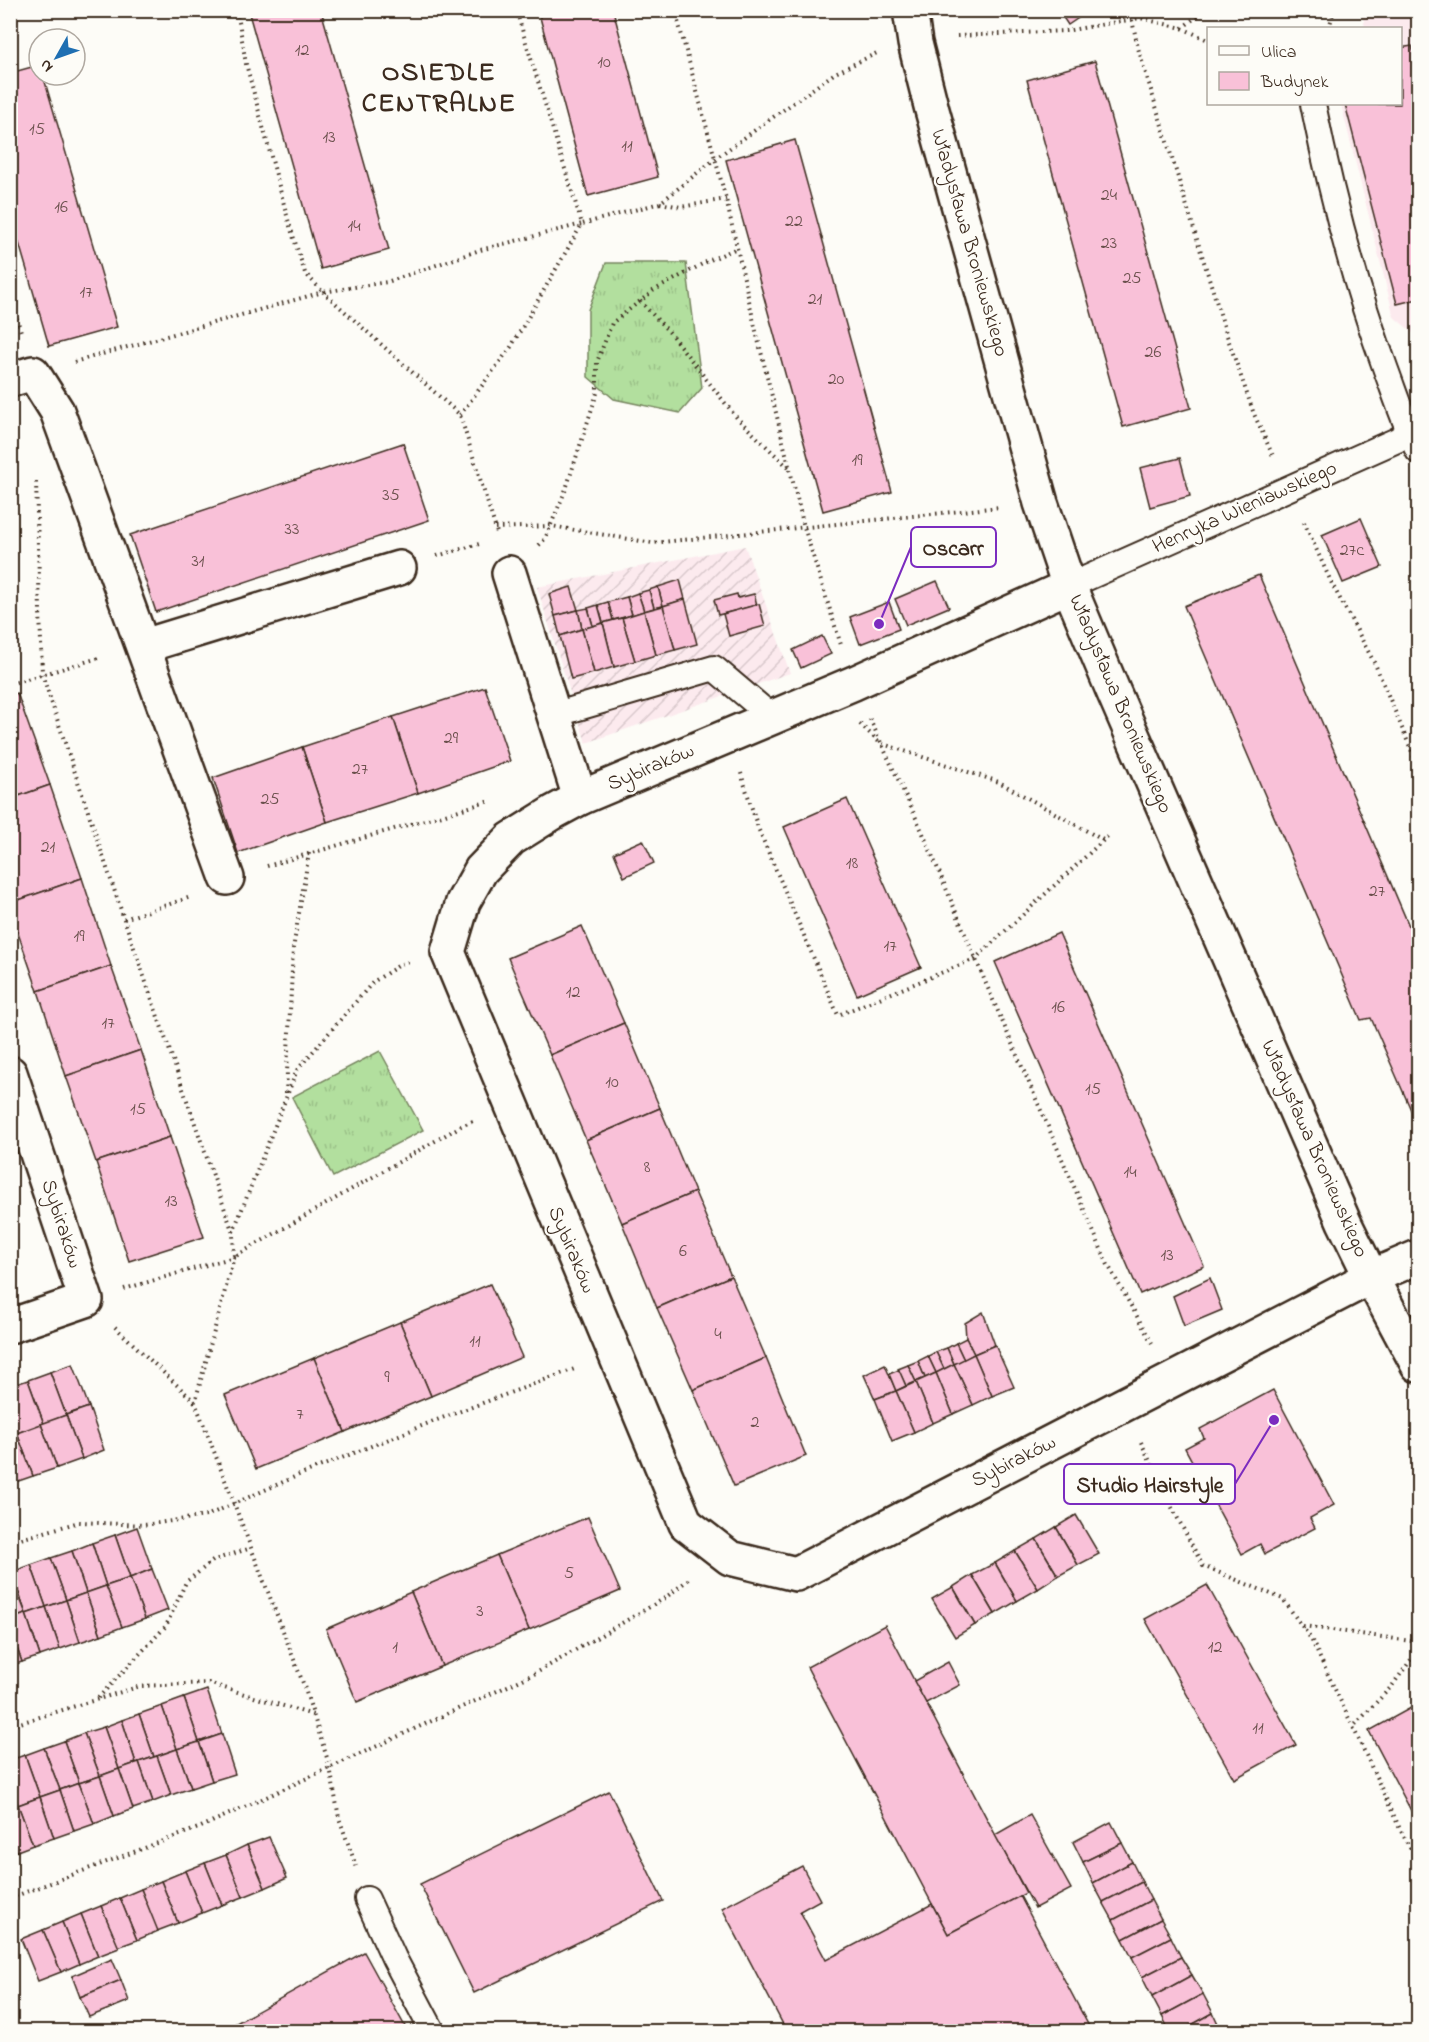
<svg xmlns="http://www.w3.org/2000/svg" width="1429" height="2042" viewBox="0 0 1429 2042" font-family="'Indie Flower',sans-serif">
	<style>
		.built { fill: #fceaee }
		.industrial { fill: url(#industrial-furrows) }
		.grass { fill: url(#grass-tufts); stroke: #76845e; stroke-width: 1.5 }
		.building { fill: #f9c1d8; stroke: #3b2a1e; stroke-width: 1.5 }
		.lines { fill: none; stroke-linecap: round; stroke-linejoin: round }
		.service-casing { stroke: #3b2a1e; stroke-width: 28 }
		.minor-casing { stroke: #3b2a1e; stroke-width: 38 }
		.path { stroke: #3b2a1e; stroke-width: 4; stroke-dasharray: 1.5 4.5; stroke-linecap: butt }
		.service { stroke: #fdfcf7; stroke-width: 24 }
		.minor { stroke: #fdfcf7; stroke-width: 33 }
		.labels { text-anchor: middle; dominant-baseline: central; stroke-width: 4.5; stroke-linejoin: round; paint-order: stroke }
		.number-label { font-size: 18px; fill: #6a504c }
		.street-label { font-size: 21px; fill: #3b2a1e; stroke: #fdfcf7 }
		.district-label { font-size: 27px; font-weight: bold; letter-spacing: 1.5px; fill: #3b2a1e; stroke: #fdfcf7 }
		.leader { fill: none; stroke: #7b2cbf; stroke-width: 2 }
		.callout-dot { fill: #7b2cbf; stroke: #fdfcf7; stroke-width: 2 }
		.callout { fill: #fdfcf7; stroke: #7b2cbf; stroke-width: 2 }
		.callout-label { font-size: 22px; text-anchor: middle; font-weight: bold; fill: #3b2a1e }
	</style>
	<defs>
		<pattern id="industrial-furrows" width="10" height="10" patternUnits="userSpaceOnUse" patternTransform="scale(1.5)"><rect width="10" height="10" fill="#fceaee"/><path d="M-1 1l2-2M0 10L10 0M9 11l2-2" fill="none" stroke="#d9c9cc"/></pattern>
		<pattern id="grass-tufts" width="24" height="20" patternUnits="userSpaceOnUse" patternTransform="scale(1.5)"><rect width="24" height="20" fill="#b2df9e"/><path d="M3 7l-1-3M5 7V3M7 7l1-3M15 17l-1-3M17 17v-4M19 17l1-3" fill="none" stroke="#9ac088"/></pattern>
	</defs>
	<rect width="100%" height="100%" fill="#fdfcf7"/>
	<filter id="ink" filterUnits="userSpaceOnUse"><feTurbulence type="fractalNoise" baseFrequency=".0167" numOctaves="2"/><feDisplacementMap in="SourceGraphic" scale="12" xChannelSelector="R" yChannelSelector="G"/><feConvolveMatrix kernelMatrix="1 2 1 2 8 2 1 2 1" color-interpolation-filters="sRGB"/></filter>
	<g filter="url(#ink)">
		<!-- built -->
		<polygon class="built" points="1362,11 1418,11 1418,337 1394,317 1341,104 1400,104 1400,28 1365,28"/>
		<!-- industrial -->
		<polygon class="industrial" points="745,546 790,673 586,743 537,587"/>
		<!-- grass -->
		<g class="grass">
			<polygon points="606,263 686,263 702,388 680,413 614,399 588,377 588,310"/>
			<polygon points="380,1051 423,1130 333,1177 292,1097"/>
		</g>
		<!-- building -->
		<g class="building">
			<polygon points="248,10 321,10 389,250 321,269"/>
			<polygon points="538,10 613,10 658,177 588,196"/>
			<polygon points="1058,10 1090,10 1068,25"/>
			<polygon points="1412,46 1418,70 1418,299 1397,304 1345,104 1400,104 1400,48"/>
			<polygon points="1095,61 1191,408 1123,427 1027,80"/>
			<polygon points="39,65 39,75 43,75 117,327 49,346 10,212 10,73"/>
			<polygon points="795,140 892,492 823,511 726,160"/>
			<polygon points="403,443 429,520 156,612 130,535"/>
			<polygon points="1180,458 1190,496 1150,507 1140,468"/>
			<polygon points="1361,518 1382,567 1343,583 1322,535"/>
			<polygon points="1259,575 1418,947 1418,1126 1371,1018 1361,1020 1184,606"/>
			<polygon points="680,580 685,599 663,606 658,587"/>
			<polygon points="937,581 949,607 906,625 895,599"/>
			<polygon points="571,587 578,610 555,616 549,594"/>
			<polygon points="658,587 663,606 654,608 649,590"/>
			<polygon points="649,590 654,608 644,611 638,593"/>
			<polygon points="638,593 644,611 632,615 627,597"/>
			<polygon points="737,594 738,598 754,594 757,605 718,615 714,600"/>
			<polygon points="627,597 632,615 613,620 608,602"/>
			<polygon points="685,599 697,644 675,650 663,606"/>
			<polygon points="608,602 613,620 603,623 598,605"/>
			<polygon points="889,602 899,629 860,644 850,617"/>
			<polygon points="759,604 765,626 729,636 723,614"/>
			<polygon points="598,605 603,623 593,626 588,608"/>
			<polygon points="663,606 675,650 656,655 644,611"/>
			<polygon points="588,608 593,626 582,629 578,610"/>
			<polygon points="578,610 582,629 560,636 555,616"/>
			<polygon points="644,611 656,655 635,661 622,618"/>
			<polygon points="622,618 635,661 614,667 603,623"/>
			<polygon points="603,623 614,667 594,673 582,629"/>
			<polygon points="582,629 594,673 571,679 560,636"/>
			<polygon points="822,636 831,654 801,668 793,650"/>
			<polygon points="485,687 510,761 418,793 393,717"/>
			<polygon points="17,693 50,785 10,799 10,695"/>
			<polygon points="393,717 418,793 327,822 302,747"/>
			<polygon points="302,747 327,822 238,853 213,778"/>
			<polygon points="50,785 82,878 10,903 10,799"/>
			<polygon points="847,799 921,967 857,995 784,827"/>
			<polygon points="643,840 654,863 624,877 614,853"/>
			<polygon points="82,878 111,966 38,991 10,910 10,903"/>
			<polygon points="582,926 624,1023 550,1055 508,958"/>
			<polygon points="1059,933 1204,1266 1140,1294 995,962"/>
			<polygon points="111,966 141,1050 66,1076 38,991"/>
			<polygon points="624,1023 660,1108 586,1140 550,1055"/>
			<polygon points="141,1050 170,1137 96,1162 66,1076"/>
			<polygon points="660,1108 695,1192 622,1223 586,1140"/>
			<polygon points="170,1137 204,1237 129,1261 96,1162"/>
			<polygon points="695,1192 731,1276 657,1308 622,1223"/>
			<polygon points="731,1276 766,1358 693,1390 657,1308"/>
			<polygon points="1210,1278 1222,1310 1184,1326 1173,1296"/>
			<polygon points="490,1284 522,1357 431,1396 400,1322"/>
			<polygon points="983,1312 995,1345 974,1354 966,1338 965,1323"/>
			<polygon points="400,1322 431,1396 345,1432 314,1358"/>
			<polygon points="966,1338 974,1354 964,1360 956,1343"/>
			<polygon points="956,1343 964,1360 954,1364 947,1348"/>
			<polygon points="995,1345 1014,1387 992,1396 974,1354"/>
			<polygon points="947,1348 954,1364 944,1369 936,1352"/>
			<polygon points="936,1352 944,1369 936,1373 928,1356"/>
			<polygon points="974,1354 992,1396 973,1405 954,1364"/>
			<polygon points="928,1356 936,1373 925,1378 918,1361"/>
			<polygon points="314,1358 345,1432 256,1469 225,1395"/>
			<polygon points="766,1358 806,1456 734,1486 693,1390"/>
			<polygon points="918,1361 925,1378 916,1382 908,1365"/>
			<polygon points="73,1364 89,1407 66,1415 50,1372"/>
			<polygon points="954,1364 973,1405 953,1414 936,1373"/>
			<polygon points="885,1365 896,1391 875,1399 864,1375"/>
			<polygon points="908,1365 916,1382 906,1386 898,1369"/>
			<polygon points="899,1370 906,1386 896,1391 889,1374"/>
			<polygon points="50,1372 66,1415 44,1424 28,1380"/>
			<polygon points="936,1373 953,1414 933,1423 916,1382"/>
			<polygon points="28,1380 44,1424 17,1433 10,1414 10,1386"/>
			<polygon points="916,1382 933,1423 914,1432 896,1391"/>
			<polygon points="1273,1390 1334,1505 1310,1518 1315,1528 1265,1554 1260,1544 1242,1554 1185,1448 1204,1438 1200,1429"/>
			<polygon points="896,1391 914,1432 892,1441 875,1399"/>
			<polygon points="89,1407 104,1450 82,1459 66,1415"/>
			<polygon points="66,1415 82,1459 57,1468 41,1424"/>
			<polygon points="41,1424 57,1468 33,1476 17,1433"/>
			<polygon points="17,1433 33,1476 10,1484 10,1435"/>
			<polygon points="1076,1515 1099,1554 1078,1565 1056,1527"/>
			<polygon points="588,1517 620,1591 529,1630 497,1555"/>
			<polygon points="137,1527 152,1569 130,1578 115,1535"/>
			<polygon points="1056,1527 1078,1565 1058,1576 1036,1539"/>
			<polygon points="115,1535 130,1578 106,1586 92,1543"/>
			<polygon points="1036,1539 1058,1576 1038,1589 1015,1551"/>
			<polygon points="92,1543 106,1586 86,1593 72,1551"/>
			<polygon points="72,1551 86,1593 66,1600 51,1558"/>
			<polygon points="1015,1551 1038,1589 1017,1601 995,1563"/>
			<polygon points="497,1555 529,1630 442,1666 411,1592"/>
			<polygon points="51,1558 66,1600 46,1607 31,1565"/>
			<polygon points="995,1563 1017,1601 995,1614 972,1575"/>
			<polygon points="31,1565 46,1607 26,1614 12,1572"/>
			<polygon points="152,1569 168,1610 145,1619 130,1578"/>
			<polygon points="10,1572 26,1614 10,1619"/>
			<polygon points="972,1575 995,1614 975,1625 953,1587"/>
			<polygon points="130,1578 145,1619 122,1627 106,1586"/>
			<polygon points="1207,1585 1296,1745 1234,1779 1145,1619"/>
			<polygon points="106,1586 122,1627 101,1635 86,1593"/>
			<polygon points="953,1587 975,1625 955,1637 932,1599"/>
			<polygon points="411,1592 442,1666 357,1702 326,1629"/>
			<polygon points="86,1593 101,1635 80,1642 66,1600"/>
			<polygon points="66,1600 80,1642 60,1649 46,1607"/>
			<polygon points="46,1607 60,1649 40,1656 26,1614"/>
			<polygon points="26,1614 40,1656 22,1662 10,1629 10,1619"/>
			<polygon points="885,1625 1026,1893 948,1934 807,1667"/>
			<polygon points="10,1629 22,1662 10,1666"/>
			<polygon points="948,1662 960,1685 926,1703 914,1681"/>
			<polygon points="207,1690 222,1734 199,1742 184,1698"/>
			<polygon points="184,1698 199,1742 177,1749 162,1706"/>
			<polygon points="1418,1704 1418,1824 1369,1731"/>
			<polygon points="162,1706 177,1749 154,1757 139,1714"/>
			<polygon points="139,1714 154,1757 136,1763 122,1720"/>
			<polygon points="122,1720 136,1763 119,1769 104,1727"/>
			<polygon points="104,1727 119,1769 100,1776 84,1733"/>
			<polygon points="84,1733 100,1776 79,1783 64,1741"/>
			<polygon points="222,1734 235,1774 212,1781 199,1742"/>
			<polygon points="64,1741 79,1783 60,1790 44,1748"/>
			<polygon points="199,1742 212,1781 191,1788 177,1749"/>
			<polygon points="44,1748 60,1790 40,1797 25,1755"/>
			<polygon points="177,1749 191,1788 171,1795 157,1756"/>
			<polygon points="25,1755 40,1797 18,1805 10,1784 10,1760"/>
			<polygon points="157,1756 171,1795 153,1802 139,1762"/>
			<polygon points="139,1762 153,1802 133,1809 119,1769"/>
			<polygon points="119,1769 133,1809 114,1816 100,1776"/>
			<polygon points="100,1776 114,1816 94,1824 79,1783"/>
			<polygon points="79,1783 94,1824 74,1831 60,1790"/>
			<polygon points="60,1790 74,1831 54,1838 40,1797"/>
			<polygon points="609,1791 663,1901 474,1993 420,1884"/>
			<polygon points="40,1797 54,1838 33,1845 18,1805"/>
			<polygon points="18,1805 33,1845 12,1853 10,1847 10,1807"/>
			<polygon points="1030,1815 1071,1889 1035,1908 995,1835"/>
			<polygon points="1111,1822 1122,1843 1083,1862 1073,1842"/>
			<polygon points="269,1837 287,1878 265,1888 247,1845"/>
			<polygon points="1122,1843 1132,1862 1093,1883 1083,1862"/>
			<polygon points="247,1845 265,1888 243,1897 226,1855"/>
			<polygon points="226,1855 243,1897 222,1905 205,1863"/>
			<polygon points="1132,1862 1142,1882 1103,1902 1093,1883"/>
			<polygon points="205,1863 222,1905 202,1913 185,1871"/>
			<polygon points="802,1866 820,1900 800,1911 826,1960 932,1904 948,1934 1020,1896 1092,2032 787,2032 722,1908"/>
			<polygon points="185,1871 202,1913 178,1923 161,1881"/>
			<polygon points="161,1881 178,1923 157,1931 141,1889"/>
			<polygon points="1142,1882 1151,1900 1113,1920 1103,1902"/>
			<polygon points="141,1889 158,1931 137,1940 120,1898"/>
			<polygon points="120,1898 137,1940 118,1947 101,1906"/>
			<polygon points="1151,1900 1161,1919 1123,1939 1113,1920"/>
			<polygon points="101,1906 119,1948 98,1956 81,1914"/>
			<polygon points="81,1914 98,1956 79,1964 62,1922"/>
			<polygon points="1161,1919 1171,1937 1132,1957 1123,1939"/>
			<polygon points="62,1922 79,1964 61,1972 43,1930"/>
			<polygon points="43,1930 61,1972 38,1981 21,1939"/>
			<polygon points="1171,1937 1181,1957 1142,1977 1132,1957"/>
			<polygon points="364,1952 408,2032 220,2032"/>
			<polygon points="1181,1957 1192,1975 1152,1997 1142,1977"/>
			<polygon points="112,1959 121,1980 80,1997 72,1976"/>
			<polygon points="1192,1975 1203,1994 1162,2016 1152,1997"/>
			<polygon points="121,1980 129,2001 89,2017 80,1997"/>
			<polygon points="1203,1994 1213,2013 1179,2032 1170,2032 1162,2016"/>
			<polygon points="1213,2013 1222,2032 1179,2032"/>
		</g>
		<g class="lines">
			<defs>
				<g id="service">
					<path d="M1313,104C1331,194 1354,283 1386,370C1396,397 1405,425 1418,451"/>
					<polyline points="1069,586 1397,440 1418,426"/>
					<polyline points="554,715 714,668 772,717"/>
					<polyline points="367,1899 394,1958 433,2032"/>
				</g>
				<g id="minor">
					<polyline points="910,10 915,43 932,110 1041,503 1069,586 1114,693 1344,1222 1371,1277 1418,1365"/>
					<polyline points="10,380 33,373 57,411 227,878"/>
					<polyline points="509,573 580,798"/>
					<polyline points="1069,586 854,683 580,798 554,812 511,839 481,870 463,902 448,952 686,1524 730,1558 796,1574 1371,1277 1418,1257"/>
					<polyline points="144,646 399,568"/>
					<polyline points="10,1073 86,1300 10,1326"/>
				</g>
			</defs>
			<!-- service casing -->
			<use href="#service" class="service-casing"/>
			<!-- minor casing -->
			<use href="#minor" class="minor-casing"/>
			<!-- path -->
			<g class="path">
				<polyline points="237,10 246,64 289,223 305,273 323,292 387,282 480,250 582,224 516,10"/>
				<polyline points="675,10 726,199 755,327 804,527 841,645"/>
				<polyline points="1132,20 1138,48 1226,333 1254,414 1273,456"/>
				<polyline points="1182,28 1205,10"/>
				<polyline points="1329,28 1334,10"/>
				<polyline points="957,36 1065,31 1140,18 1182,28 1208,40"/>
				<polyline points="660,203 681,207 726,199"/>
				<polyline points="10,295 22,335"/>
				<polyline points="640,301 669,332 737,418 789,468"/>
				<polyline points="74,362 323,292 460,415 498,536"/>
				<polyline points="460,415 511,347 582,224 660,203 716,158 835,73 877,53"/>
				<polyline points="36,482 42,674 124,919 233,1233 234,1257 461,1126 473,1121"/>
				<polyline points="1304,522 1332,584 1375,664 1418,766"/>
				<polyline points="495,528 551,526 653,543 1000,507"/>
				<polyline points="539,545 545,539 566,489 597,393 597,362 612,323 653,291 708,261 737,248"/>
				<polyline points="437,556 479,544"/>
				<polyline points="10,684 102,657"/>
				<polyline points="870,719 922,831 987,986 1108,1265 1152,1343"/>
				<polyline points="860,724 880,743 999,782 1103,840"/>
				<polyline points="741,773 758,828 838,1015 975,959 1110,834"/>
				<polyline points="267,866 490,801"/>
				<polyline points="124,919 191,897"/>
				<polyline points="286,1093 293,949 309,853"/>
				<polyline points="233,1232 297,1070 373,982 401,964 408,962"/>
				<polyline points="124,1289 234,1257 195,1402 303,1683 330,1767 339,1818 356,1866"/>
				<polyline points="115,1327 195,1402"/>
				<polyline points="1141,1442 1167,1498 1203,1566 1283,1599 1311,1639 1353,1727"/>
				<polyline points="10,1542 79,1522 144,1525 206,1516 299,1475 434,1421 577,1368"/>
				<polyline points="1303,1626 1418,1642"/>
				<polyline points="1418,1650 1392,1686 1353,1727 1401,1831 1418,1863"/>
				<polyline points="98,1698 166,1626 186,1582 214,1560 251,1548"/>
				<polyline points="10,1726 141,1686 208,1683 313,1715"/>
				<polyline points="10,1898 201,1827 536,1673 665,1598 689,1579"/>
			</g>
			<!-- service -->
			<use href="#service" class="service"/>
			<!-- minor -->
			<use href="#minor" class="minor"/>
		</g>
	</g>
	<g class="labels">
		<!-- number labels -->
		<g class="number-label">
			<text x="302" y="51">12</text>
			<text x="604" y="63">10</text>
			<text x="37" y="130">15</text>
			<text x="329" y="138">13</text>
			<text x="627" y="147">11</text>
			<text x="1109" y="196">24</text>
			<text x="61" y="208">16</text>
			<text x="794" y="222">22</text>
			<text x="354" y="227">14</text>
			<text x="1109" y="244">23</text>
			<text x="1132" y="279">25</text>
			<text x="86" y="293">17</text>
			<text x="815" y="300">21</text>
			<text x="1153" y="353">26</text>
			<text x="836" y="380">20</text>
			<text x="857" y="461">19</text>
			<text x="391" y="496">35</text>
			<text x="292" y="530">33</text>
			<text x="1352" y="551">27c</text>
			<text x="198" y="562">31</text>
			<text x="451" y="739">29</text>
			<text x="360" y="770">27</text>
			<text x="270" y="800">25</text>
			<text x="48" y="848">21</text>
			<text x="852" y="864">18</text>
			<text x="1377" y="892">27</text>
			<text x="79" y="937">19</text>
			<text x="890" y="947">17</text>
			<text x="573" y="993">12</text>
			<text x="1058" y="1008">16</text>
			<text x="108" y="1024">17</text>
			<text x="612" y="1083">10</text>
			<text x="1093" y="1090">15</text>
			<text x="138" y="1110">15</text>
			<text x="647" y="1168">8</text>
			<text x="1130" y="1173">14</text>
			<text x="171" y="1202">13</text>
			<text x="683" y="1252">6</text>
			<text x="1167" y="1256">13</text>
			<text x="718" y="1335">4</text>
			<text x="475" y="1342">11</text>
			<text x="387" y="1378">9</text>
			<text x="300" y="1415">7</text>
			<text x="755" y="1423">2</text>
			<text x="569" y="1574">5</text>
			<text x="480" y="1612">3</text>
			<text x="395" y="1648">1</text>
			<text x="1215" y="1648">12</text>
			<text x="1258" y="1729">11</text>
		</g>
		<!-- street labels -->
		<g class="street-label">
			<text transform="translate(969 243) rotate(74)">Władysława Broniewskiego</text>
			<text transform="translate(1245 508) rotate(-24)">Henryka Wieniawskiego</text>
			<text transform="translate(1120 704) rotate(67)">Władysława Broniewskiego</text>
			<text transform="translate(651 768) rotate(-23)">Sybiraków</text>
			<text transform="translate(1314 1149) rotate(66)">Władysława Broniewskiego</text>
			<text transform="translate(61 1224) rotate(72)">Sybiraków</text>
			<text transform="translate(571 1250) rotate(67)">Sybiraków</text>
			<text transform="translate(1014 1462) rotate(-27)">Sybiraków</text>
		</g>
		<!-- district labels -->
		<g class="district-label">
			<text x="439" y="73">OSIEDLE<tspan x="439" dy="31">CENTRALNE</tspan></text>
		</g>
	</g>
	<!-- callouts -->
	<path class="leader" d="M879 624L911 547M1274 1420L1235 1484"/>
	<g class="callout-dot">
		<circle cx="879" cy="624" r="6"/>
		<circle cx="1274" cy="1420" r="6"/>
	</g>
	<g class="callout">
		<rect x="911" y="527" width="85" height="40" rx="6"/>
		<rect x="1064" y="1464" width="171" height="40" rx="6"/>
	</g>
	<g class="callout-label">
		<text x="953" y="555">Oscarr</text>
		<text x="1150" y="1492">Studio Hairstyle</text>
	</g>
	<!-- margin -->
	<rect width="1429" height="2042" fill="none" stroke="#fdfcf7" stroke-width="36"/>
	<rect x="18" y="18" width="1393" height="2006" fill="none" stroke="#3b2a1e" stroke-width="2" filter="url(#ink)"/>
	<!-- legend -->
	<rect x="1207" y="27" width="195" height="78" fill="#fdfcf7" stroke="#afa8a0" stroke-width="1.5"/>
	<rect x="1219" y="46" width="30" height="9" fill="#fdfcf7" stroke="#afa8a0" stroke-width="1.5"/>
	<text x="1261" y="57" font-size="18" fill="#3b2a1e">Ulica</text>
	<rect x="1219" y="72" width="30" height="18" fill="#f9c1d8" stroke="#afa8a0" stroke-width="1.5"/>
	<text x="1261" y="87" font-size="18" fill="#3b2a1e">Budynek</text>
	<!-- north arrow -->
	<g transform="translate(57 57) rotate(230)"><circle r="28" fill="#fdfcf7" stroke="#afa8a0" stroke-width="1.5"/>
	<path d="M0-4.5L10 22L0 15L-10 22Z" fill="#1f6fb2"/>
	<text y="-9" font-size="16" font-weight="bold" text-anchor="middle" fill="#3b2a1e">N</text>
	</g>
</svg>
